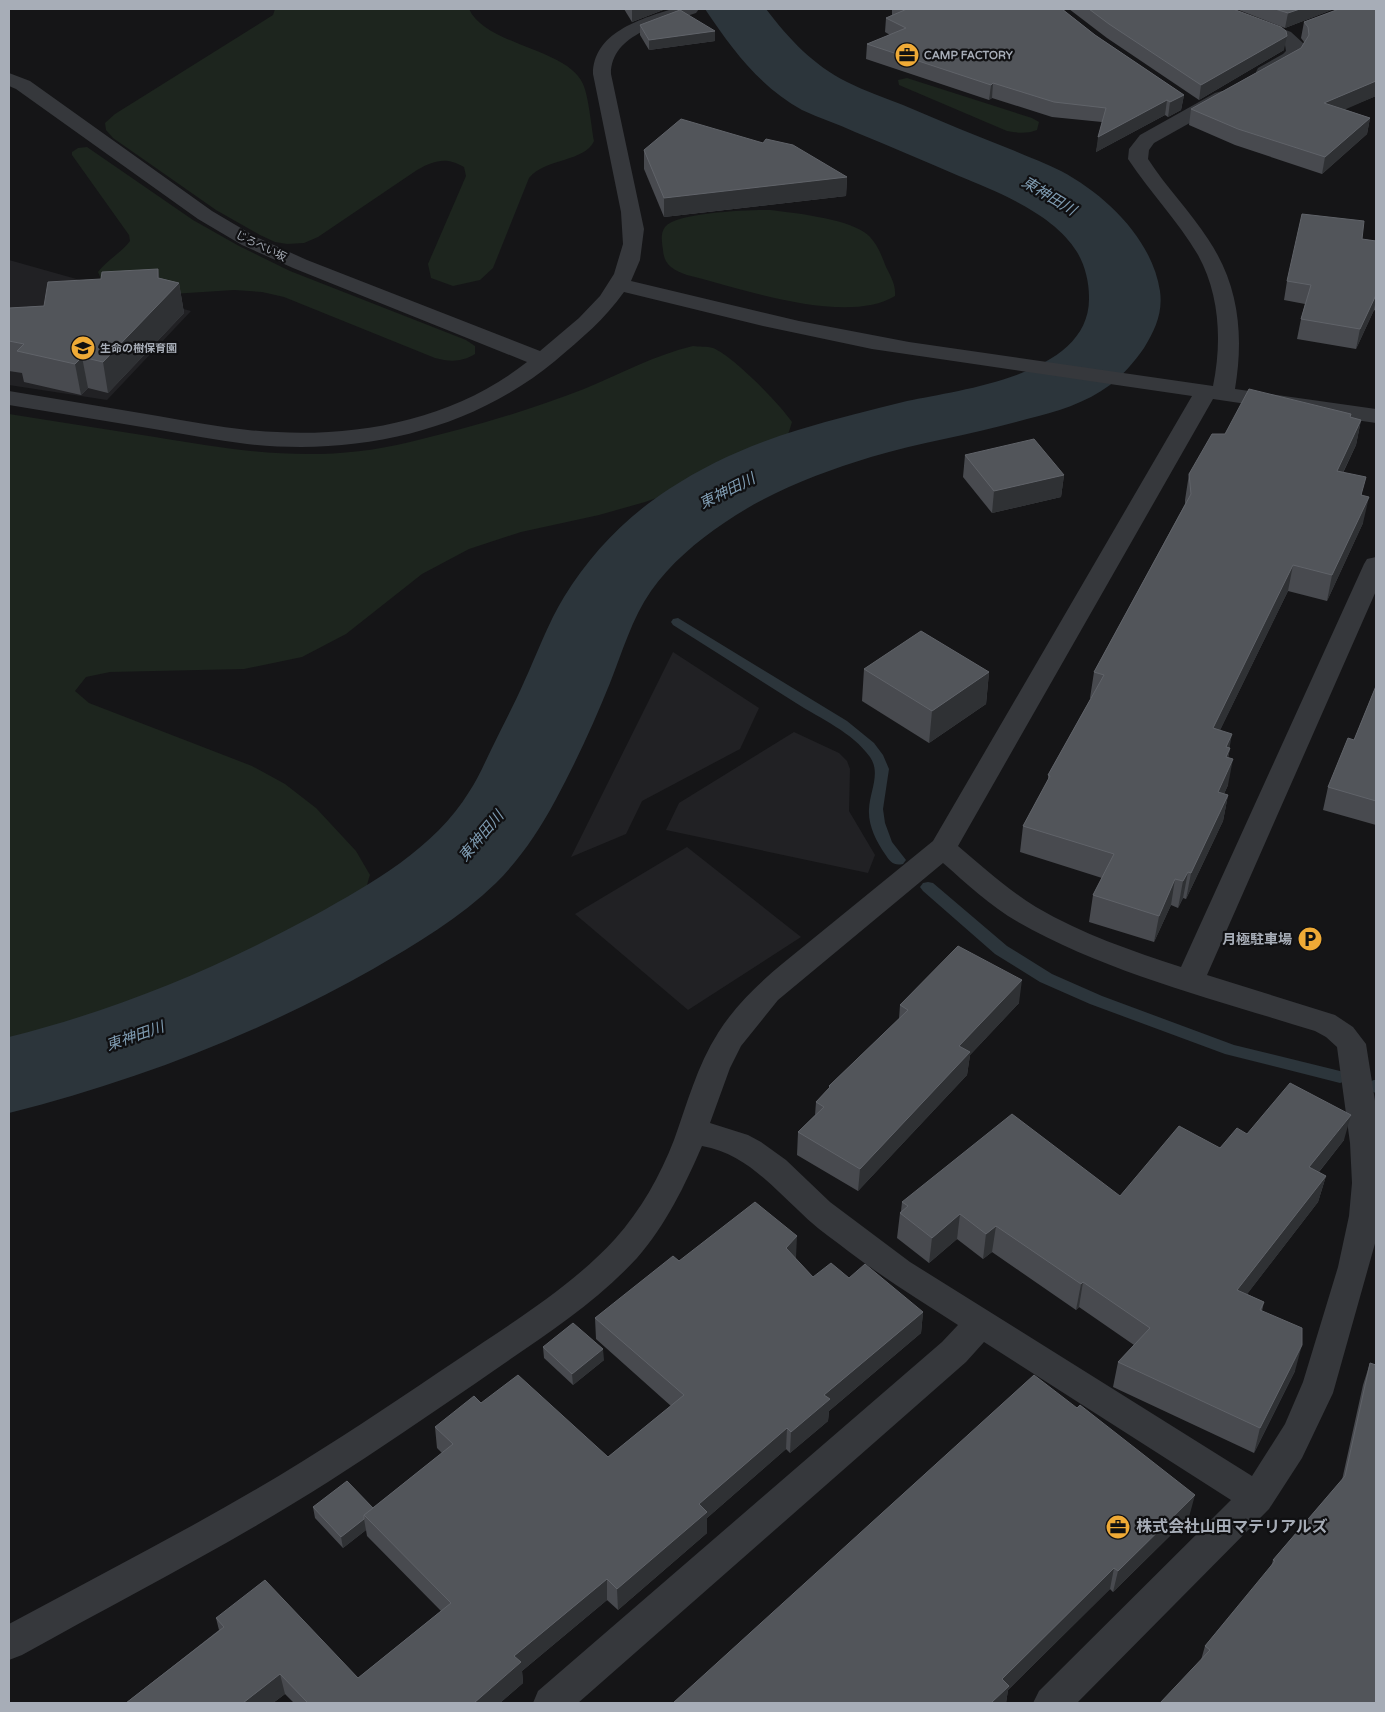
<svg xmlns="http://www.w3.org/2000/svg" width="1385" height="1712" viewBox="0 0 1385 1712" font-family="'Varela Round','Noto Sans JP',sans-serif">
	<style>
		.built { fill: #212124 }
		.green { fill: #1d251e }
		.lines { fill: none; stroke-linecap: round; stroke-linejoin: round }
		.stream { fill: #2c353b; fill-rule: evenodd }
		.river { fill: #2c353b; fill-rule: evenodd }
		.minor { fill: #36383c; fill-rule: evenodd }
		.wall { fill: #484a4f }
		.shaded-wall { fill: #2f3134 }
		.building { fill: #52555a; stroke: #606369 }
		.labels { text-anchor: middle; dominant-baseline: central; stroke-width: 4.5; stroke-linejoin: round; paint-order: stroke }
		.far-poi-label { font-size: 11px; font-weight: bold; fill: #a7adb7; stroke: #101012; text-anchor: start }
		.far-street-label { font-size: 11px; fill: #a7adb7; stroke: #101012 }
		.poi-label { font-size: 14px; font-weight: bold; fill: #a7adb7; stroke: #101012; text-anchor: end }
		.water-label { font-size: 15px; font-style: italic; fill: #7f9cb2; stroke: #101012 }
		.near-poi-label { font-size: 16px; font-weight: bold; fill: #a7adb7; stroke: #101012; text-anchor: start }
	</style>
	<rect width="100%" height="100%" fill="#151517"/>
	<!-- built -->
	<g class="built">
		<polygon points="9,260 165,304 191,311 107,400 9,385"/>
		<polygon points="673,652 759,708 740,749 642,801 626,834 571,857"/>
		<polygon points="794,732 839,753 847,761 850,769 849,811 875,855 868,873 666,830 679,803"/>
		<polygon points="687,847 801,937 688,1010 575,914"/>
	</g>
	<!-- green -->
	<g class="green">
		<path d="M275,9H469C486,46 567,48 583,84C589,98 591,125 594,141C585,162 545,158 529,178L493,268L480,280L453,286L431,278L428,264L466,176L464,167C446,157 435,160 417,170L318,237L304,243L287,244L275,242L260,235L216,210L113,138L106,130L105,123L115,114L273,15Z"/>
		<path d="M907,78L1032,118L1039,122L1037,130C1026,134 1018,133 1007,131L899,85L898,80Z"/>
		<path d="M87,147L193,220L239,246L290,271L466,340L475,346V354C462,362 450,362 435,358L284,297L262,292L234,290L172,294L109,283L101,279L98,272C107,260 121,253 130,241L129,235L72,155V152L78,148Z"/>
		<path d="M770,210C794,213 843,218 864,232C876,240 881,254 886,267C891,277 896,285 895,296C845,326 741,288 687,275C673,270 664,265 663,250C662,243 660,233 665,227C677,212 750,210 770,210Z"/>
		<path d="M693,346C699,347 707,346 713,348C733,356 779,403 792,422L787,438L767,452L685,488L645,502L599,515L521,532L469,549L422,574L346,634L302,657L244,669L110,672L86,677L75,691L89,703L252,766L285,784L316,808L356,851L370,875C367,883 365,897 359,903C337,927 295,946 266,960C183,999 98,1031 9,1053V414C57,422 106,429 155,437C244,452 320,464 410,442C468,428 528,411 584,389C620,374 655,355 693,346Z"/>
	</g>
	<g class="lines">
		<!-- stream -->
		<g class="stream">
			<polygon points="615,578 641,592 643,595 641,598 631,598 610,585 608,582"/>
			<path d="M678,618L847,721L874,743L883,755L889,769L883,809L885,823L892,842L906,860L903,864C894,866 890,862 885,854C876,841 868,825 869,809C870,791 881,773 870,757C852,732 821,719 796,703C755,677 714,651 673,625L671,622L673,619Z"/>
			<polygon points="928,882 933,883 1007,946 1052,974 1102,996 1234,1045 1340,1071 1346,1073 1348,1077 1346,1081 1340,1083 1225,1054 1090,1004 1040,982 995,954 923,891 920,887 923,883"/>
			<polygon points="1374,1080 1376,1080 1376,1093 1368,1090 1366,1086 1368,1082"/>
		</g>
		<!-- river -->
		<path class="river" d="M705,9H766C789,39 813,65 847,82C865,91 885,98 903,105C940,121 977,136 1015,151C1030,158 1046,163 1061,171C1106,195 1152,239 1160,291C1163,313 1155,330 1144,348C1134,362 1124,374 1110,385C1086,403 1056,412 1027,419C975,434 922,442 871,457C819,473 769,492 724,523C697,541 670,564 651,591C632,618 622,653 610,683C594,723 575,764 555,801C539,831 520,859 496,883C460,918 416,944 373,969C258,1034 136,1081 9,1113V1037C117,1010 217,968 315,915C371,884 435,848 469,792C478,779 484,764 491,750C502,727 514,705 524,682C537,654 548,623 564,597C591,553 626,517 669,489C709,463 752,444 798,430C834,419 871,410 907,401C963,389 1091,375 1089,297C1089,282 1085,265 1077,252C1054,214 998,192 959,176C924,161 890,146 855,132C838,124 819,118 802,110C759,86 732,49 705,9Z"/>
		<!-- minor -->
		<g class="minor">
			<path d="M672,9H699L696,13C665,23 611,33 611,74L644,229L640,260L631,281L799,321L909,342L1213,386C1222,342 1220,295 1198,255C1178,221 1150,192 1128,159L1129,149L1140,135L1215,93L1222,91L1229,93L1231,97L1229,101L1154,143L1149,150L1148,159C1166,187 1190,211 1208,239C1239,285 1244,335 1235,389L1376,409V423L1213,399L958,846C983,867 1008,890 1036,907C1082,934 1132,951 1181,967L1364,564L1367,559L1376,557V591L1207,975L1335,1015L1353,1027L1366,1044L1376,1107V1240L1333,1393L1302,1458L1269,1509L1077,1703H1033L1039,1691L1231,1500L984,1342L966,1362L578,1703H533L538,1691L942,1342L958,1325C918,1299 877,1274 839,1244C825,1234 811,1223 798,1210C769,1183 743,1153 702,1146C685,1185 666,1225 637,1258C591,1308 531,1344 476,1383C427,1416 378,1450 328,1482C229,1545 124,1598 22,1655L9,1660V1624C107,1571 208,1520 303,1461C355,1429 406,1394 457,1360C511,1323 570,1288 615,1239C641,1210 660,1176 674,1140C687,1104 697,1066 718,1033C735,1006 758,984 782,964L933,841L1192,396L872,349L763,326L624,292C605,319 581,339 555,361C469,432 357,456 247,444C216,440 185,434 154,429C106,421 57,413 9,405V391C59,399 108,408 158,416C188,421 218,427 248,430C345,440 448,424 527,362L293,268L242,245L198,219L16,89L9,86V73L30,81L212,211L256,237L307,260L540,351L579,318L600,296L614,274L623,244L621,212L593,74C593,33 640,19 672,9ZM943,863C966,883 990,906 1018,922C1107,973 1217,1000 1315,1031L1326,1037L1337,1047L1350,1143L1352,1183L1349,1216L1338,1267L1303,1382L1285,1424L1252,1476L910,1262L830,1202L786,1160L761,1142L748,1135L710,1123L730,1068L741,1046L778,1000Z"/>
			<path d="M1207,9H1231L1291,32L1303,43L1304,51C1295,64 1275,80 1258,76L1256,72L1258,68L1283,54L1286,51L1285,45L1279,40L1210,13Z"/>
		</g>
	</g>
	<!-- wall -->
	<g class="wall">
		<polygon points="624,9 663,9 663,10 632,22"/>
		<polygon points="892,9 1062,9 1095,35 1184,95 1181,110 1168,117 1165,115 1096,152 1102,122 1052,117 992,98 989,100 866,59 867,44 890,35 885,32 886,18 892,15"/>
		<polygon points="1069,9 1233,9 1284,50 1199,100 1107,38"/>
		<polygon points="1236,9 1334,9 1285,28"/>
		<polygon points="1376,9 1376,96 1344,109 1370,118 1367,134 1322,174 1235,145 1189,125 1191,109 1301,48 1304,42 1301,38 1304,22"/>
		<polygon points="640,25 715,31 715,41 649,50 640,35"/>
		<polygon points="763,143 847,177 846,196 664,217 644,169 644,150"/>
		<polygon points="1362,239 1376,241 1376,311 1374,310 1356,349 1297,339 1301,319 1305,304 1284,300 1287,281"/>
		<polygon points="160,278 179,283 184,313 108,393 88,388 81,395 24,382 22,373 9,371 9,308 44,306"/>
		<polygon points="1350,417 1361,420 1356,445 1343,473 1362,495 1363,523 1327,601 1288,591 1220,730 1229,748 1230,748 1228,758 1228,785 1224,794 1228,795 1223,821 1186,899 1183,898 1178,908 1171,905 1154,942 1089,922 1093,895 1102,878 1020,852 1023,826 1048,780 1048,775 1091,698 1090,698 1094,672 1185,504 1185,500 1189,474 1225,434"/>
		<polygon points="965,455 1064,475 1061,497 992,513 963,477"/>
		<polygon points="864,669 989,672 986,704 929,743 862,701"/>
		<polygon points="1376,686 1376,825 1323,810 1328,787 1354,740"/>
		<polygon points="1019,1003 970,1055 967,1075 858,1191 797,1155 798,1132 815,1115 816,1102 829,1089 829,1086 899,1019 900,1005"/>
		<polygon points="1247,1134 1344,1140 1319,1172 1326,1176 1318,1202 1247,1294 1264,1302 1262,1311 1295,1371 1254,1453 1113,1387 1118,1362 1134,1345 1079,1307 1076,1310 992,1252 983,1259 957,1239 929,1263 897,1238 900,1213 901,1211 902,1202 1120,1196"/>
		<polygon points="796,1257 795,1258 813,1277 849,1278 923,1312 921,1333 829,1411 828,1421 790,1453 786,1449 707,1518 707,1533 618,1610 607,1600 522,1671 523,1683 500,1703 294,1703 285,1694 273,1703 126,1703 219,1630 216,1618 358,1678 441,1611 367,1536 366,1530 343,1548 315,1518 313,1507 373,1508 442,1453 437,1448 435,1427 481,1403 608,1457 671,1406 596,1339 595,1318 679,1261"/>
		<polygon points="543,1347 604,1360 573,1385 544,1358"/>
		<polygon points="1370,1363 1376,1703 1201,1660 1205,1646 1271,1567 1273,1560 1342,1480 1363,1385"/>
		<polygon points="1189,1517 1113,1592 1110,1589 1008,1690 1006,1703 673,1703"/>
	</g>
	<!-- shaded-wall -->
	<g class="shaded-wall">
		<polygon points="632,9 663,9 663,10 632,22"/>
		<polygon points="1300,9 1334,9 1285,28 1288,13"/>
		<polygon points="715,31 715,41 649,50 649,40"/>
		<polygon points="1287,36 1284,50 1199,100 1201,85"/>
		<polygon points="1376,81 1376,96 1321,120 1324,103"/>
		<polygon points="993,83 992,98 989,100 991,85"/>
		<polygon points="1184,95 1181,110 1168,117 1170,102"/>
		<polygon points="1167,100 1165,115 1096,152 1098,137"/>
		<polygon points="1370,118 1367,134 1322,174 1325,157"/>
		<polygon points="847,177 846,196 664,217 664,198"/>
		<polygon points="158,269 163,299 179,283 184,313 108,393 103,362 158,278"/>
		<polygon points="1376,295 1376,299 1374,310 1356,349 1360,329"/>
		<polygon points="82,357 88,388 81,395 75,364"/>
		<polygon points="1361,420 1356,445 1331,497 1337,471"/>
		<polygon points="1064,475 1061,497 992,513 994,491"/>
		<polygon points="1369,497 1363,523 1327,601 1332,575"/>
		<polygon points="1293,565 1288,591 1208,755 1213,728"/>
		<polygon points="989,672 986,704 929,743 932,711"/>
		<polygon points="1232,734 1229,751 1230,748 1225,774 1226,747"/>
		<polygon points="1233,759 1228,785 1213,818 1218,792"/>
		<polygon points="1228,795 1223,821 1186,899 1191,873"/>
		<polygon points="1188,872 1183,898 1178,908 1183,881"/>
		<polygon points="1175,879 1171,905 1154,942 1159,916"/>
		<polygon points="1022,980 1019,1003 970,1055 967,1075 858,1191 860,1169 959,1046"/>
		<polygon points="1351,1115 1344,1140 1302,1193 1309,1167"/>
		<polygon points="1326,1176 1318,1202 1231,1315 1237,1290"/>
		<polygon points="960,1214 957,1239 929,1263 932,1238"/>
		<polygon points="996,1226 992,1252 983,1259 986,1234"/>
		<polygon points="797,1236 796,1257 785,1269 786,1248"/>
		<polygon points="1083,1282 1079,1307 1076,1310 1081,1284"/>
		<polygon points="923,1312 921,1333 829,1411 828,1421 790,1453 791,1432 824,1395"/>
		<polygon points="1302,1345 1295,1371 1254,1453 1260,1428"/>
		<polygon points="603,1349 604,1360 573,1385 572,1374"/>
		<polygon points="787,1428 786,1449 707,1518 707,1533 618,1610 617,1589 699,1504"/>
		<polygon points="1195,1495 1189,1517 1113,1592 1118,1571"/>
		<polygon points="364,1519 366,1530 343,1548 341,1537"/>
		<polygon points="1114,1568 1110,1589 1008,1690 1006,1703 991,1703 1002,1679"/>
		<polygon points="607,1579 607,1600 522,1671 523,1683 500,1703 474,1703 514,1656"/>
		<polygon points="280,1674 285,1694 273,1703 243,1703"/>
	</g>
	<!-- building -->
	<g class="building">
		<polygon points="907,9 1062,9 1095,35 1184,95 1170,102 1167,100 1098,137 1106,108 1054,102 993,83 991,85 867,44 906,28 886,18"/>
		<polygon points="1089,9 1233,9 1281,27 1286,31 1287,36 1201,85 1109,24"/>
		<polygon points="1275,9 1300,9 1288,13"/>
		<polygon points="1339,9 1376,9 1376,81 1324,103 1370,118 1325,157 1238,129 1191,109 1301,48 1309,35 1308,27 1304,22"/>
		<polygon points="680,10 715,31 649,40 640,25"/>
		<polygon points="681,119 763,143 766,139 793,145 847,177 664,198 644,150"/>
		<polygon points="1302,214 1364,221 1362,239 1376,241 1376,295 1360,329 1301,319 1311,285 1287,281"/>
		<polygon points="158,269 158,278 179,283 103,362 82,357 75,364 17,351 24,344 9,341 9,308 44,306 48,282 101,279 102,272"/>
		<polygon points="1249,389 1351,414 1350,417 1361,420 1337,471 1366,477 1361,495 1369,497 1332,575 1293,565 1213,728 1232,734 1226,747 1230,748 1226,757 1233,759 1218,792 1228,795 1191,873 1188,872 1183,881 1175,879 1159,916 1093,895 1114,854 1023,826 1050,776 1048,775 1104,675 1094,672 1191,494 1189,474 1212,434 1225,434"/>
		<polygon points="1034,439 1064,475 994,491 965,455"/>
		<polygon points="921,631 989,672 932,711 864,669"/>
		<polygon points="1376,686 1376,801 1328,787 1348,738 1354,740"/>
		<polygon points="958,946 1022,980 959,1046 970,1052 860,1169 798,1132 824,1107 816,1102 830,1087 829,1086 908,1010 900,1005"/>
		<polygon points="1290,1083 1351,1115 1309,1167 1326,1176 1237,1290 1264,1302 1260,1310 1302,1328 1302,1345 1260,1428 1118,1362 1150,1328 1083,1282 1081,1284 996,1226 986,1234 960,1214 932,1238 900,1213 908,1206 902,1202 1012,1114 1120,1196 1179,1126 1220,1148 1237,1128 1247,1134"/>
		<polygon points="755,1202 797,1236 786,1248 813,1277 831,1263 849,1278 865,1264 923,1312 824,1395 830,1399 791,1432 787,1428 699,1504 707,1512 617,1589 607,1579 514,1656 521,1662 474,1703 308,1703 280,1674 243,1703 126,1703 224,1627 216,1618 265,1580 358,1678 451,1603 364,1515 453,1444 435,1427 474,1396 481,1403 518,1375 608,1457 684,1395 595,1318 673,1256 679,1261"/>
		<polygon points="573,1323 603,1349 572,1374 543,1347"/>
		<polygon points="1370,1363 1376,1365 1376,1703 1160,1703 1210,1650 1205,1646 1275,1561 1273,1560 1345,1476"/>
		<polygon points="1034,1375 1077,1408 1080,1405 1195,1495 1118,1571 1114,1568 1002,1679 1009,1686 991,1703 673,1703"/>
		<polygon points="347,1481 373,1508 364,1515 364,1519 341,1537 313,1507"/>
	</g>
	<!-- icons -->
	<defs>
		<symbol id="office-disc" viewBox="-11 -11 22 22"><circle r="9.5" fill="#efaa36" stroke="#101012"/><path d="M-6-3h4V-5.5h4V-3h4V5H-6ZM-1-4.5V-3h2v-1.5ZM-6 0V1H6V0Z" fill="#111"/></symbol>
		<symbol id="school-disc" viewBox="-11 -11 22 22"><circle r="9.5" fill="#efaa36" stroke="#101012"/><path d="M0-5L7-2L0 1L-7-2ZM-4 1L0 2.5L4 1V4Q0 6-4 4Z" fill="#111"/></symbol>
		<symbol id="parking-disc" viewBox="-11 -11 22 22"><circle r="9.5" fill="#efaa36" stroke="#101012"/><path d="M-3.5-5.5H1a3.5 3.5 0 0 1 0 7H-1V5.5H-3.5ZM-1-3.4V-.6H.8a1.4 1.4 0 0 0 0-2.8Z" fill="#111"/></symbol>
	</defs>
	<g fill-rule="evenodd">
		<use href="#office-disc" x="893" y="41" width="28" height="28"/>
		<use href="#school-disc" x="69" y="334" width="28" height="28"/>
		<use href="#parking-disc" x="1296" y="925" width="28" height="28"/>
		<use href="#office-disc" x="1104" y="1513" width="28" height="28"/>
	</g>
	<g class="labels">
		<!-- far-poi labels -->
		<g class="far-poi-label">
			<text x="924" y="55">CAMP FACTORY</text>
			<text x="100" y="348">生命の樹保育園</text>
		</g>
		<!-- far-street labels -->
		<g class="far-street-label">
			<text transform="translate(261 246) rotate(26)">じろべい坂</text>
		</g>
		<!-- poi labels -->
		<g class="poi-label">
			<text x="1292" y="939">月極駐車場</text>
		</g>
		<!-- water labels -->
		<g class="water-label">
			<text transform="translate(1049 196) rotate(31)">東神田川</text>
			<text transform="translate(727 491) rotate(-27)">東神田川</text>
			<text transform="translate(481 836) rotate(-50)">東神田川</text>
			<text transform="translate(135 1036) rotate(-19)">東神田川</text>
		</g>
		<!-- near-poi labels -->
		<g class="near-poi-label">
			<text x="1136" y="1527">株式会社山田マテリアルズ</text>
		</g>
	</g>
	<!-- border -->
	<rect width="1385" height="1712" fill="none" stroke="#a7adb7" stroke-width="20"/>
</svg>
